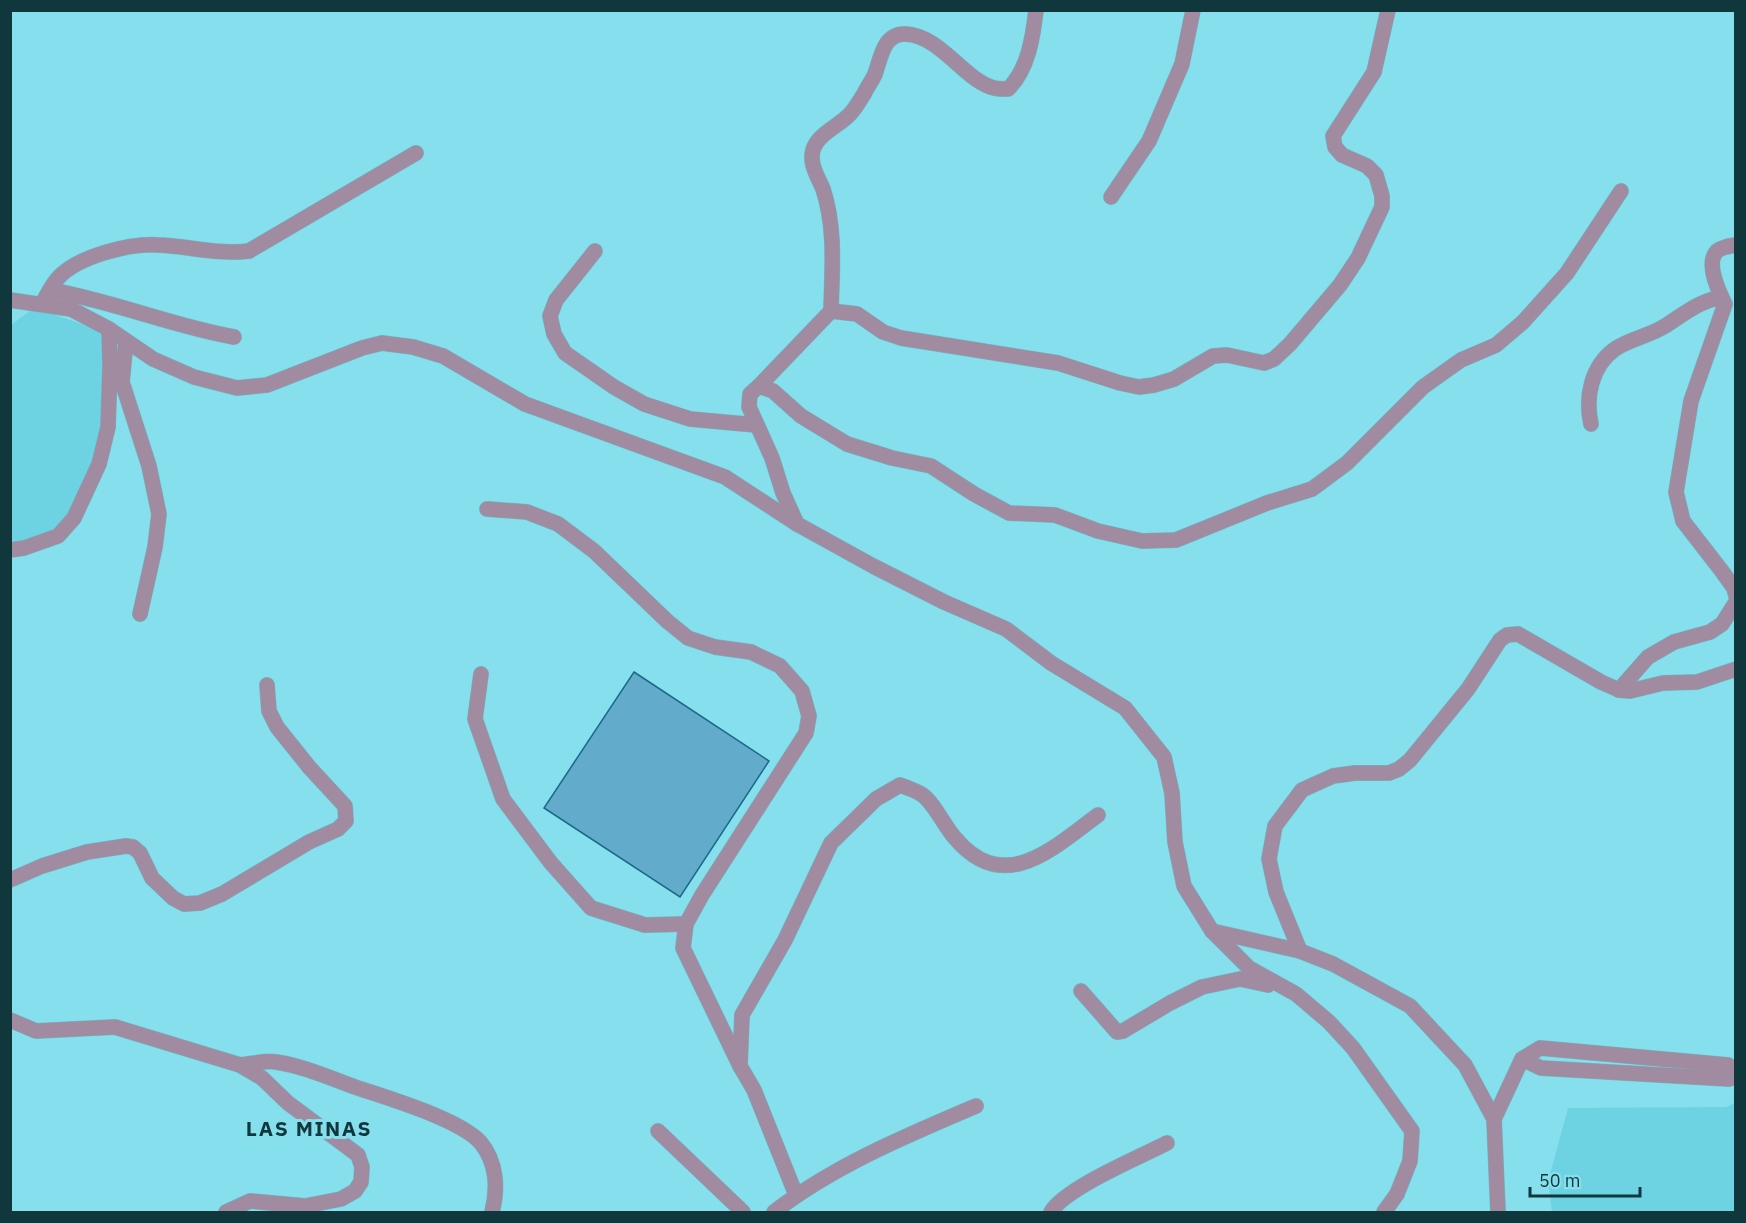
<svg xmlns="http://www.w3.org/2000/svg" width="1746" height="1223" viewBox="0 0 1746 1223" font-family="'IBM Plex Sans',sans-serif">
	<style>
		.built { fill: #6dd3e2 }
		.building { fill: #63abcb; stroke: #186a88; stroke-width: 1.5 }
		.lines { fill: none; stroke-linecap: round; stroke-linejoin: round }
		.minor-casing { stroke: #6dbdc9; stroke-width: 16 }
		.minor { stroke: #a18ba0; stroke-width: 15 }
		.labels { text-anchor: middle; dominant-baseline: central; stroke-width: 6; stroke-linejoin: round; paint-order: stroke }
		.district-label { font-size: 21px; font-weight: bold; letter-spacing: 1.5px; fill: #0f373c; stroke: #85dfec }
	</style>
	<rect width="100%" height="100%" fill="#85dfec"/>
	<!-- built -->
	<g class="built">
		<polygon points="34,308 94,328 112,342 104,448 67,530 45,540 11,541 11,325"/>
		<polygon points="1735,1103 1735,1212 1552,1212 1548,1182 1568,1108 1726,1107"/>
	</g>
	<!-- building -->
	<polygon class="building" points="634,672 769,761 680,897 544,808"/>
	<g class="lines">
		<defs>
			<g id="minor">
				<polyline points="1111,197 1149,141 1182,64 1193,10"/>
				<polyline points="595,251 556,300 550,316 554,334 565,353 614,387 644,404 690,419 756,425"/>
				<path d="M50,290C113,301 172,326 234,337"/>
				<path d="M1722,298C1717,287 1706,262 1717,251C1722,247 1729,246 1736,245"/>
				<polyline points="10,300 71,309 109,329 153,359 194,377 237,388 267,385 362,348 382,343 413,347 443,356 525,404 725,477 797,524 873,566 944,602 1006,629 1051,663 1125,708 1164,757 1172,793 1175,842 1184,886 1212,931 1249,968 1296,994 1329,1022 1353,1048 1412,1131 1410,1161 1397,1194 1384,1212"/>
				<path d="M42,304C47,295 52,284 59,277C79,256 130,243 158,245C188,246 219,255 249,251L416,153"/>
				<polyline points="831,311 857,314 883,332 901,338 1058,363 1120,383 1139,387 1154,385 1174,379 1213,356 1227,355 1264,363 1274,359 1290,344 1340,285 1358,258 1382,207 1382,196 1376,175 1367,166 1342,155 1335,147 1333,136 1374,72 1388,10"/>
				<polyline points="126,341 122,382 149,466 159,514 155,547 140,614"/>
				<path d="M759,386L831,311C832,269 836,229 823,189C818,177 809,164 813,150C817,135 838,126 848,116C855,110 859,101 864,94C867,87 872,81 875,74C881,58 883,33 906,34C941,36 965,81 994,88C998,89 1003,89 1008,89C1028,70 1033,37 1036,10"/>
				<path d="M1591,424C1585,398 1591,366 1615,349C1630,339 1649,336 1665,326C1681,316 1703,298 1722,298L1725,304L1691,401L1676,492L1683,521L1721,570L1734,588L1736,596"/>
				<polyline points="487,509 527,512 558,524 594,551 667,621 688,638 715,647 751,652 780,666 802,691 809,716 806,733 702,895 686,924 683,948 740,1066"/>
				<polyline points="797,524 783,493 772,458 749,407 750,394 759,386 773,391 801,416 847,444 892,458 931,466 974,494 1009,513 1055,515 1098,531 1142,541 1176,540 1267,503 1312,489 1347,463 1423,387 1461,360 1496,345 1523,322 1567,273 1621,191"/>
				<polyline points="10,550 24,548 58,536 74,518 99,464 108,427 110,366 109,329"/>
				<polyline points="481,674 475,719 503,799 551,863 591,908 645,925 686,924"/>
				<polyline points="1619,690 1648,657 1674,642 1710,632 1722,624 1736,602"/>
				<polyline points="10,880 42,866 87,852 126,846 133,847 140,853 152,878 173,898 184,904 200,903 222,894 309,842 338,829 346,821 345,806 309,767 277,727 269,711 267,685"/>
				<polyline points="1212,931 1300,951 1333,964 1410,1006 1465,1065 1494,1119 1498,1212"/>
				<polyline points="1300,951 1276,892 1269,859 1275,826 1302,790 1333,776 1355,773 1389,773 1399,769 1410,760 1468,689 1500,640 1507,635 1518,634 1601,682 1619,690 1630,691 1663,683 1697,682 1736,669"/>
				<polyline points="1081,991 1117,1032 1123,1031 1170,1003 1202,987 1240,979 1268,985"/>
				<polyline points="10,1020 36,1031 115,1027 240,1065 262,1078 288,1103 358,1155 362,1167 361,1182 355,1191 341,1199 305,1206 250,1201 226,1212"/>
				<polyline points="1522,1059 1540,1048 1728,1065 1736,1070"/>
				<path d="M240,1065C251,1064 265,1060 276,1062C303,1066 330,1078 355,1087C387,1098 460,1119 481,1143C497,1163 498,1189 492,1212"/>
				<polyline points="1494,1119 1522,1059 1541,1068 1729,1079 1736,1076"/>
				<polyline points="658,1131 743,1212"/>
				<path d="M796,1195L754,1090L740,1066L742,1015L785,940L831,843L876,799L900,785C907,788 915,790 921,794C933,801 945,827 955,838C1004,896 1052,849 1098,815"/>
				<path d="M774,1212C835,1165 906,1136 976,1106"/>
				<path d="M1051,1212C1065,1188 1140,1157 1167,1143"/>
			</g>
		</defs>
		<!-- minor casing -->
		<use href="#minor" class="minor-casing"/>
		<!-- minor -->
		<use href="#minor" class="minor"/>
	</g>
	<g class="labels">
		<!-- district labels -->
		<g class="district-label">
			<text x="309" y="1128">LAS MINAS</text>
		</g>
	</g>
	<!-- border -->
	<rect width="1746" height="1223" fill="none" stroke="#0f373c" stroke-width="24"/>
	<!-- scale -->
	<path d="M1530 1187v9h110v-9" fill="none" stroke="#0f373c" stroke-width="3"/>
	<text x="1539" y="1187" font-size="18" fill="#0f373c" stroke="#85dfec" stroke-width="4.5" paint-order="stroke">50 m</text>
</svg>
